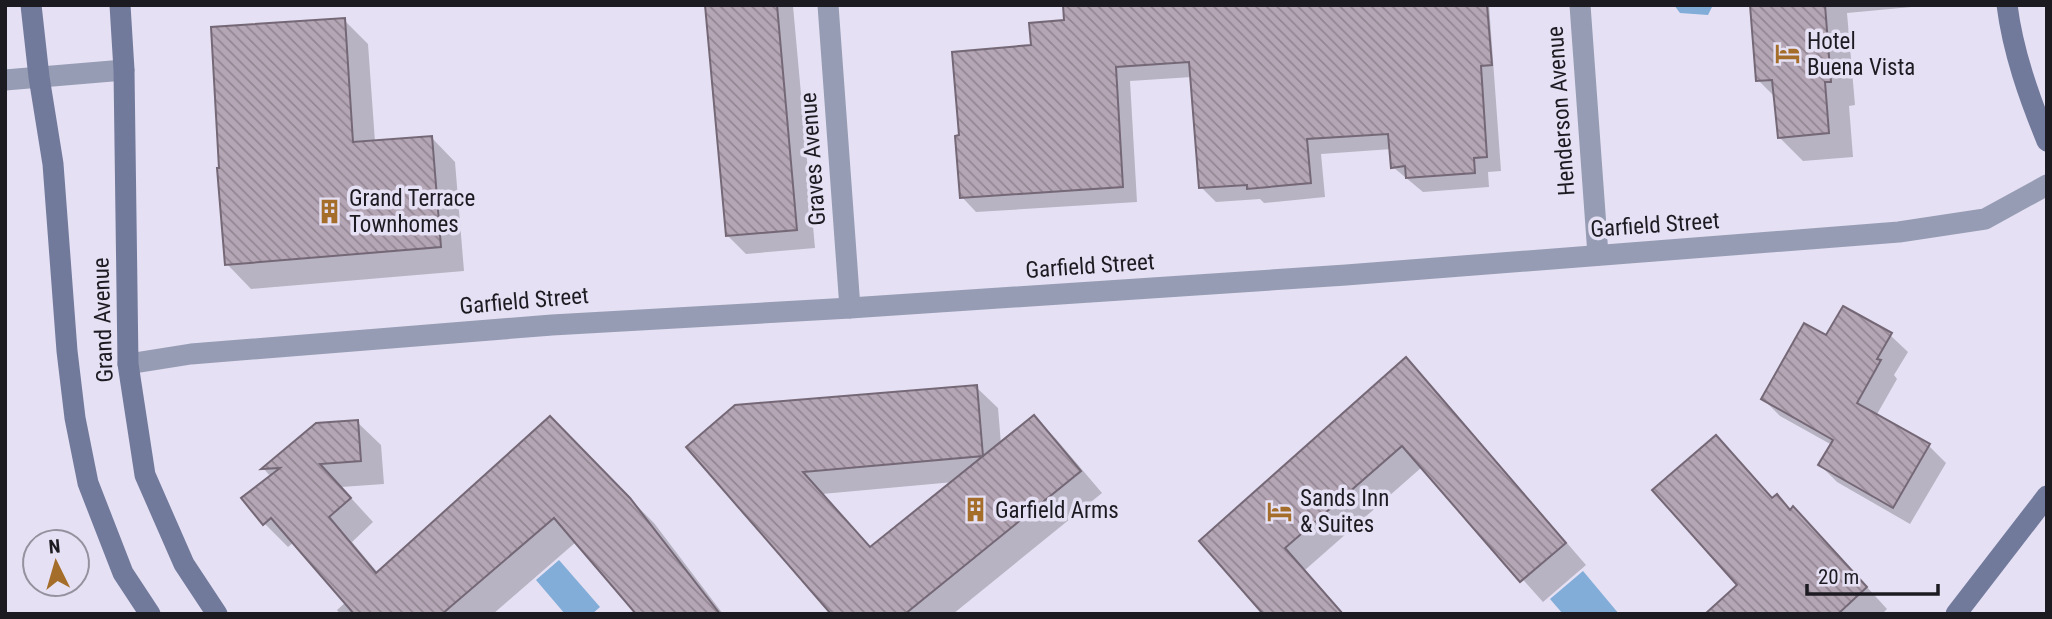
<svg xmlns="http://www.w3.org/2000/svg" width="2052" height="619" viewBox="0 0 2052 619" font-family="'Roboto Condensed',sans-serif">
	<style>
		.water { fill: #81add8 }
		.shadow { fill: #0003; fill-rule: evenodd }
		.building { fill: url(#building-back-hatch); stroke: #756876; stroke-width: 2 }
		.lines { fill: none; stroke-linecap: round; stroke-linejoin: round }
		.street { stroke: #969cb4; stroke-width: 21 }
		.secondary { stroke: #727a9c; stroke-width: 21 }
		.labels { text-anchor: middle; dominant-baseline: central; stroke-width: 7; stroke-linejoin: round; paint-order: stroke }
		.poi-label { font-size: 23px; fill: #1d1b22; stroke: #e5e0f3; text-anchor: start }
		.street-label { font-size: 23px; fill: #1d1b22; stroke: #e5e0f3 }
	</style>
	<defs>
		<pattern id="building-back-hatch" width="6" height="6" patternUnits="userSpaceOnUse" patternTransform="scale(1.75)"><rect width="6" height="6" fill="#b5a6b5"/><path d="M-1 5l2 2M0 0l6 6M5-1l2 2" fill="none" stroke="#938693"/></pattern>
	</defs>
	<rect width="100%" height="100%" fill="#e5e0f3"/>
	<!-- water -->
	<g class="water">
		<polygon points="1674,5 1713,5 1708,15 1680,13"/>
		<polygon points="559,560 600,607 592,614 565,614 536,580"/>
		<polygon points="1583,571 1619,614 1563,614 1550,599"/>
	</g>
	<!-- shadow -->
	<g class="shadow">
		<polygon points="707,5 793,6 815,248 746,254 727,235"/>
		<polygon points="1065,5 1489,5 1501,171 1488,172 1489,187 1423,192 1393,167 1392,149 1321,154 1325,197 1264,203 1260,199 1216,202 1201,187 1192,77 1130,81 1137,202 976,212 962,197 961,137 1033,47 1066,21"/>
		<polygon points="1752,5 1933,5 1847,13 1855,105 1849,106 1853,157 1803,161 1779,137 1776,98 1758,80"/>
		<polygon points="344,20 368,44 375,142 431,137 455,162 464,271 251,289 227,264"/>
		<polygon points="1890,335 1908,352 1894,375 1897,379 1876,416 1929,446 1946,463 1910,524 1837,482 1820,465 1832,445 1780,416 1763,399 1827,337"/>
		<polygon points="1406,360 1427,381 1586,565 1543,602 1422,467 1305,570 1344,614 1266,614 1201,541"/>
		<path d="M976,387L998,408L1001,444L1034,417L1056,439L1102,493L953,614H834L688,447ZM954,482L871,549L822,494Z"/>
		<polygon points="550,419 654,523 723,614 638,614 576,542 493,614 340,614 337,610 346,602 294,542 288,547 264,523 271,477 264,469 316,425 357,422 381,445 384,484 341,487 373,522 352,542 378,573"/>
		<polygon points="1716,437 1773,499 1777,497 1814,529 1887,609 1882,614 1708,614 1739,586"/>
	</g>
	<!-- building -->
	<g class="building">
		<polygon points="705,5 777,5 797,230 726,236"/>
		<polygon points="1063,5 1487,5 1492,65 1481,66 1487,157 1474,158 1475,173 1406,178 1405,166 1391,168 1388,134 1307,139 1311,183 1247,189 1247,185 1199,188 1189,62 1116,67 1123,187 960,198 955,136 959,135 952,52 1031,45 1029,23 1064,20"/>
		<polygon points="1750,5 1825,5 1831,82 1825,82 1829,133 1778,138 1772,80 1756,81"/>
		<polygon points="345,18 353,142 432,136 441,247 225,265 217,168 219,168 211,27"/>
		<polygon points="1843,306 1892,333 1877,359 1881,360 1857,403 1930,444 1893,508 1818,465 1833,440 1761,399 1804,323 1826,335"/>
		<polygon points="1406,357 1566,543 1520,582 1402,446 1285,548 1343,614 1263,614 1199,541"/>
		<polygon points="977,385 983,456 803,472 870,547 1034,415 1081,471 905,614 831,614 686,447 735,405"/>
		<polygon points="550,416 630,498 720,614 636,614 554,518 442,614 354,614 271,518 263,525 241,498 280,468 261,469 316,423 358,420 361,461 320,464 351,498 329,517 376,573"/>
		<polygon points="1716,435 1772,498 1777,494 1790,510 1793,506 1867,587 1838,614 1705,614 1737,585 1652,490"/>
	</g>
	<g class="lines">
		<!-- street -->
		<g class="street">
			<polyline points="828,5 850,308"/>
			<polyline points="1580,5 1598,255"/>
			<polyline points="5,80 124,70"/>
			<polyline points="128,364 191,354 552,325 850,308 1346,275 1899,232 1985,219 2047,185"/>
		</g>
		<!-- secondary -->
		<g class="secondary">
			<polyline points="31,5 39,77 53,164 67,351 75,418 88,483 123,573 150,614"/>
			<polyline points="120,5 124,70 128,364 145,475 184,564 217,614"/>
			<path d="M2007,5C2013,52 2029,97 2047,141"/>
			<polyline points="1956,614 2047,496"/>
		</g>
	</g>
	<!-- icons -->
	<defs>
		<symbol id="hotel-bare" viewBox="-9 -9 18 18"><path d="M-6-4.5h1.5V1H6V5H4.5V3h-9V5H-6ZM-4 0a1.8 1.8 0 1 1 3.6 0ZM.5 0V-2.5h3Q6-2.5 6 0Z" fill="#a56d2a" stroke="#e5e0f3" stroke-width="2.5" paint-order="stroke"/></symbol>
		<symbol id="building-bare" viewBox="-9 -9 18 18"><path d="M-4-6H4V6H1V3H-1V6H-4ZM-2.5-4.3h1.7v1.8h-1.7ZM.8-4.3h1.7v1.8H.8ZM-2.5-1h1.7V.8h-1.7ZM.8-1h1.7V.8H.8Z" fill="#a56d2a" stroke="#e5e0f3" stroke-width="2.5" paint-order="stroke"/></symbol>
	</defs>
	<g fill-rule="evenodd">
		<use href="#hotel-bare" x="1770" y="36" width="35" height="35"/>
		<use href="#building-bare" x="312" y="194" width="35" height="35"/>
		<use href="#building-bare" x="958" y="492" width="35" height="35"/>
		<use href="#hotel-bare" x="1262" y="494" width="35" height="35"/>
	</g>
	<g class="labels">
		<!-- poi labels -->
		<g class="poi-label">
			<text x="1807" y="41">Hotel<tspan x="1807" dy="26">Buena Vista</tspan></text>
			<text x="349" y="198">Grand Terrace<tspan x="349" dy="26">Townhomes</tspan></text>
			<text x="1300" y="498">Sands Inn<tspan x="1300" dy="26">&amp; Suites</tspan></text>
			<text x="995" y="510">Garfield Arms</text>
		</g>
		<!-- street labels -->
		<g class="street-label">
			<text transform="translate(1561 111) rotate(-94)">Henderson Avenue</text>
			<text transform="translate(813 159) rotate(-94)">Graves Avenue</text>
			<text transform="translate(1655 225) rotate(-4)">Garfield Street</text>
			<text transform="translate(1090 266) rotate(-4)">Garfield Street</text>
			<text transform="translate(524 301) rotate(-5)">Garfield Street</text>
			<text transform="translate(103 320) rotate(-92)">Grand Avenue</text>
		</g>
	</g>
	<!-- border -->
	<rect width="2052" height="619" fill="none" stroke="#1d1b22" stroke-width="14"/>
	<!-- north arrow -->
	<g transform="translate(56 563) rotate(355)"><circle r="33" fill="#e5e0f3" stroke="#95919f" stroke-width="2"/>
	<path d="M0-5L12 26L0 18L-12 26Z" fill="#a56d2a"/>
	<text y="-10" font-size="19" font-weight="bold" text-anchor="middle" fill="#1d1b22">N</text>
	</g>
	<!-- scale -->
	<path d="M1807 584v10h131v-10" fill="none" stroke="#1d1b22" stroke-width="3.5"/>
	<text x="1818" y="584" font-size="21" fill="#1d1b22" stroke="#e5e0f3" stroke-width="5" paint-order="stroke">20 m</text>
</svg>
